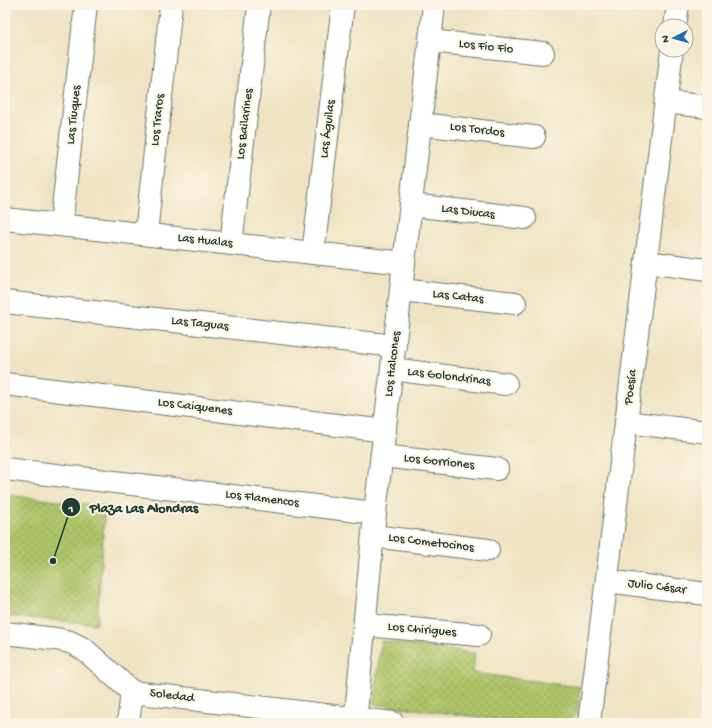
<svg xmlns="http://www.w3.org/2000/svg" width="712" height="728" viewBox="0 0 712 728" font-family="'Gochi Hand',sans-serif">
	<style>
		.grass { fill: url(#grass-dots); stroke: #66804e }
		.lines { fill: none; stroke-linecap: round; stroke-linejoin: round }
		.minor-casing { stroke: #687766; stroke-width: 24 }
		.minor { stroke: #fff; stroke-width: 22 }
		.labels { text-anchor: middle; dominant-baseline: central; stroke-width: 4; stroke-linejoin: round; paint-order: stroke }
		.street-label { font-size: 13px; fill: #1f3d34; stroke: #fcf5e5 }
		.leader { fill: none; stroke: #1f3d34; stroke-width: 1.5 }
		.callout-dot { fill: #1f3d34; stroke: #fcf5e5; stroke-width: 1.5 }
		.mark-label { font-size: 12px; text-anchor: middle; font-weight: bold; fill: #fff }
		.callout-label { font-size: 14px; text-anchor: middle; font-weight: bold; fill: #1f3d34; stroke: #fcf5e5; stroke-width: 4; stroke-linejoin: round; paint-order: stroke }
	</style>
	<defs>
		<pattern id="grass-dots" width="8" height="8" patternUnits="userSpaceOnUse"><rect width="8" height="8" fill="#adc368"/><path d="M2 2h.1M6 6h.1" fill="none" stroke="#8ca056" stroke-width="1.8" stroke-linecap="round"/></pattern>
	</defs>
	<rect width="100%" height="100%" fill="#fcf5e5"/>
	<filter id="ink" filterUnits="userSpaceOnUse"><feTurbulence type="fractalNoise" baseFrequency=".025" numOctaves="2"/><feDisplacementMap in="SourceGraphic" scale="8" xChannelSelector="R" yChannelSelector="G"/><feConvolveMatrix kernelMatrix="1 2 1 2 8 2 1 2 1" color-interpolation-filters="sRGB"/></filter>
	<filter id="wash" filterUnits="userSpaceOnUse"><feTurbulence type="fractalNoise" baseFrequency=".012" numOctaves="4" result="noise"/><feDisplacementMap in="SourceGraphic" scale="16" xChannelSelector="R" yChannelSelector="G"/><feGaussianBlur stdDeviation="0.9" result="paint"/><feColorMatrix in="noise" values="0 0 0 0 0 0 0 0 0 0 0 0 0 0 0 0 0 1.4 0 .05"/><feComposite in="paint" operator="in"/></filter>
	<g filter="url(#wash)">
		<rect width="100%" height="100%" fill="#f0e3c3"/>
		<!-- grass -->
		<g class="grass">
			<polygon points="5,495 105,506 97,624 5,616"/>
			<polygon points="381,641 475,653 473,673 580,687 577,715 564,723 526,723 373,704"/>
		</g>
	</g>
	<g filter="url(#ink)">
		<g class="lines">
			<defs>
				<g id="minor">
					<polyline points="675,26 678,5"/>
					<polyline points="430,41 543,53"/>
					<polyline points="666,102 707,107"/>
					<polyline points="420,124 534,137"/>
					<polyline points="411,205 525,218"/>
					<polyline points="5,219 404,263"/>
					<polyline points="61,225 86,5"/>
					<polyline points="146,234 171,5"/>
					<polyline points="231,244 259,5"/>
					<polyline points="313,253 343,5"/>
					<polyline points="646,262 707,270"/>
					<polyline points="401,290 515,303"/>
					<polyline points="5,302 395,346"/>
					<polyline points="392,369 506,384"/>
					<polyline points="5,384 385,431"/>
					<polyline points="626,422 707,432"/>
					<polyline points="382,456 497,469"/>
					<polyline points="5,469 375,513"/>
					<polyline points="373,536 488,550"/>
					<polyline points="607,581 707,594"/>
					<polyline points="365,625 479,635"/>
					<polyline points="5,633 56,639 70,642 84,649 132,692 393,723"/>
					<polyline points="128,723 132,692"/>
					<polyline points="355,723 375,513 434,5"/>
					<polyline points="589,723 672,50"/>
				</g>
			</defs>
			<!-- minor casing -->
			<use href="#minor" class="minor-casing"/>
			<!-- minor -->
			<use href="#minor" class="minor"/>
		</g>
	</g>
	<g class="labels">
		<!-- street labels -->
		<g class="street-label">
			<text transform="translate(486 47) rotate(6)">Los Fio Fio</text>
			<text transform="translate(74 115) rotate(-84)">Las Tiuques</text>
			<text transform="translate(158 120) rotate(-84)">Los Traros</text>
			<text transform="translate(245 124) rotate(-83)">Los Bailarines</text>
			<text transform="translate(328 129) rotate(-83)">Las Águilas</text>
			<text transform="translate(477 130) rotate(7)">Los Tordos</text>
			<text transform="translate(468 212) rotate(7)">Las Diucas</text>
			<text transform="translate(205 241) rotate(6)">Las Hualas</text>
			<text transform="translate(458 297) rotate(6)">Las Catas</text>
			<text transform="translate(200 324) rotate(6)">Las Taguas</text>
			<text transform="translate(393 364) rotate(-83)">Los Halcones</text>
			<text transform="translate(449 377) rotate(7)">Las Golondrinas</text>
			<text transform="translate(631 387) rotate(-83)">Poesía</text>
			<text transform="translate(195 407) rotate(7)">Los Caiquenes</text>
			<text transform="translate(439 462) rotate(6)">Los Gorriones</text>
			<text transform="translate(262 499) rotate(7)">Los Flamencos</text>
			<text transform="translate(431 543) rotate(7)">Los Cometocinos</text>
			<text transform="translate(657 587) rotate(7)">Julio César</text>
			<text transform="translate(422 630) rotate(5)">Los Chirigues</text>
			<text transform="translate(172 696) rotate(7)">Soledad</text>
		</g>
	</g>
	<!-- callouts -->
	<path class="leader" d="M53 561L71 507"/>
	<g class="callout-dot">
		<circle cx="53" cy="561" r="4"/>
		<circle cx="71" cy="507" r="10"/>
	</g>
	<g class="mark-label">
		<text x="71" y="512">1</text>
	</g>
	<g class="callout-label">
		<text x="144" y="512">Plaza Las Alondras</text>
	</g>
	<!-- margin -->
	<rect width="712" height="728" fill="none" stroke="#fcf5e5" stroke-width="20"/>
	<!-- north arrow -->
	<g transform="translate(674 38) rotate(264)"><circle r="19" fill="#fcf5e5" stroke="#a4ab9e"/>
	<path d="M0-3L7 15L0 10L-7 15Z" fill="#1f6fb2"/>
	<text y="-6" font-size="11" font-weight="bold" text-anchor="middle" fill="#1f3d34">N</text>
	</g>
</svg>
